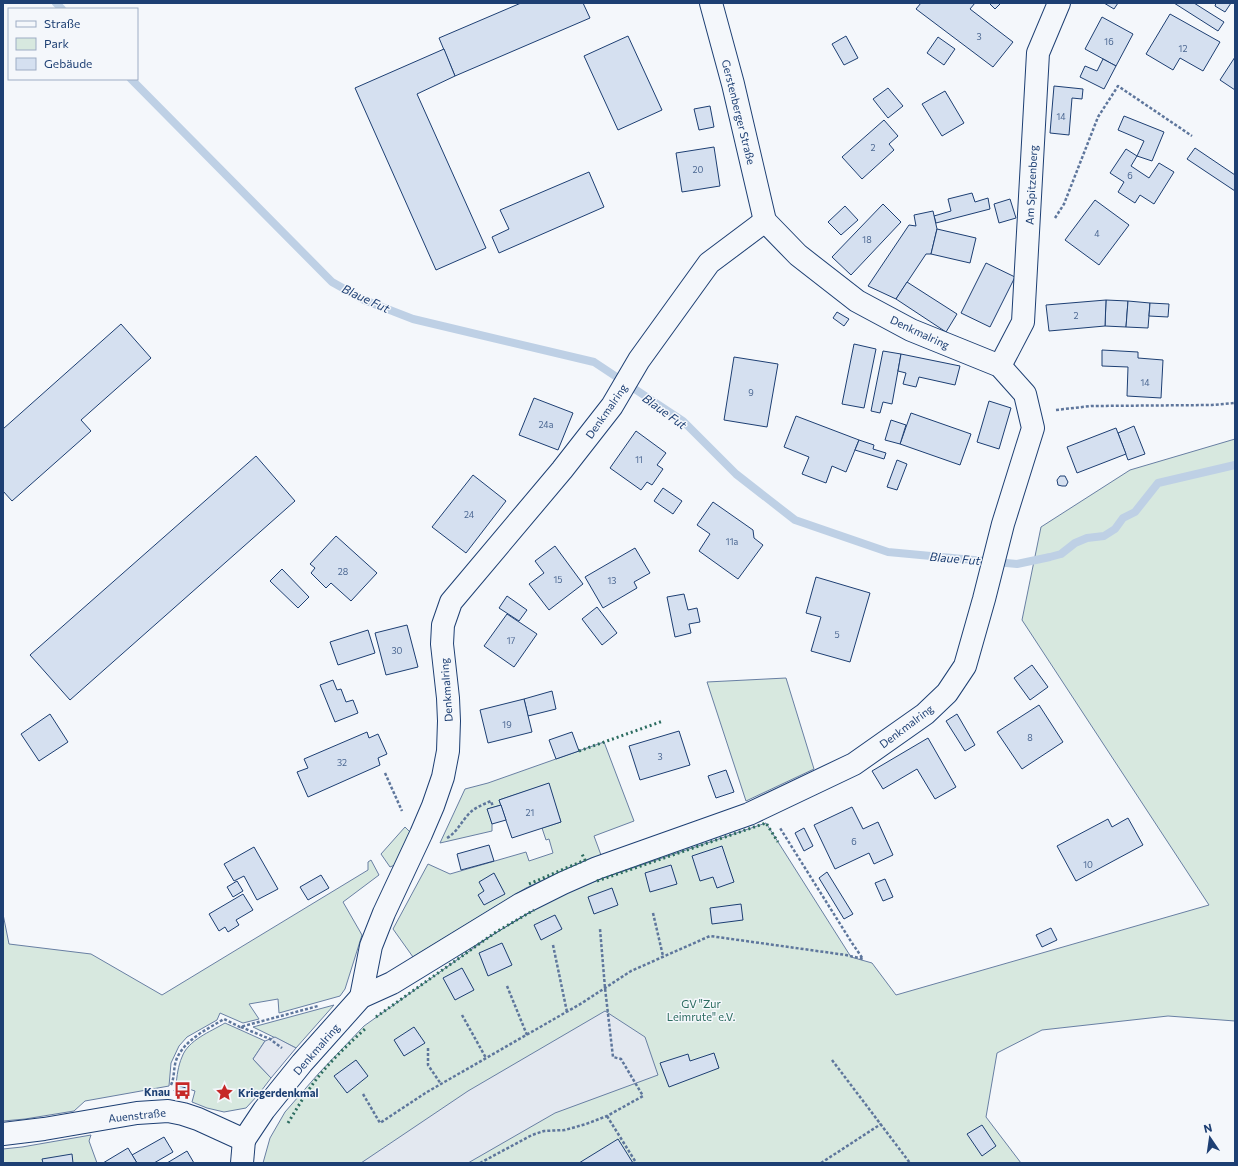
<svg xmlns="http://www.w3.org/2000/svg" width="1238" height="1166" viewBox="0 0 1238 1166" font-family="Commissioner,sans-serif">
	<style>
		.green { fill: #d7e8df; stroke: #687fa3 }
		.parking { fill: #e3e8f0; stroke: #687fa3 }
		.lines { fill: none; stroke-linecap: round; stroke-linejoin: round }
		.stream { stroke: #bed0e5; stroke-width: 8 }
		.building { fill: #d5e0f0; stroke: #1d3f73 }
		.minor-casing { stroke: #1d3f73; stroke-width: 24 }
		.path { stroke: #5e769c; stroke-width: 2.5; stroke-dasharray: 3 2; stroke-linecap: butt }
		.minor { stroke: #f4f7fb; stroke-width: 22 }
		.hedge { stroke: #2c6c60; stroke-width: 3; stroke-dasharray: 2 3; stroke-linecap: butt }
		.labels { text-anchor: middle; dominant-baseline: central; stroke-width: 3; stroke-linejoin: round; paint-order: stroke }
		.number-label { font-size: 9px; fill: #4b6792 }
		.street-label { font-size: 11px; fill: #1d3f73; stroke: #f4f7fb }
		.park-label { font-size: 11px; fill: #2c6c60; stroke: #f4f7fb }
		.poi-label { font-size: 11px; font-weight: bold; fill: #1d3f73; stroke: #f4f7fb; text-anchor: end }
		.water-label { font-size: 12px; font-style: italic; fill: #1d3f73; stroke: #f4f7fb }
	</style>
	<rect width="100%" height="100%" fill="#f4f7fb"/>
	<!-- green -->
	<g class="green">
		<polygon points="1235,439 1235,1021 1168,1016 1042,1030 997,1053 986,1117 1021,1163 263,1163 270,1138 285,1112 319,1073 364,1026 496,932 550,900 603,878 766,823 851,957 872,963 896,995 1209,905 1022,620 1041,527 1130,470"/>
		<polygon points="786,678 814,769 746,801 707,682"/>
		<polygon points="604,742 634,821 594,836 601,855 526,888 413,957 393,929 428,864 450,874 526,852 529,861 553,853 549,839 546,840 542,828 561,822 548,784 499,800 501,805 488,809 492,824 492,831 440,843 465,789 488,783"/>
		<polygon points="405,827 410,832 397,864 390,867 381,854"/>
		<polygon points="371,860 379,875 343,902 362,935 345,989 340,996 279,1013 278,999 249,1004 259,1019 243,1023 220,1013 217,1020 187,1037 179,1046 171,1063 169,1086 85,1101 74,1111 25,1119 3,1121 3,914 9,944 91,954 162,995 368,870 368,862"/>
		<polygon points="334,1005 296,1048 253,1027"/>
		<path d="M225,1023L265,1041L253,1059L271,1078L258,1095L246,1108L224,1112L207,1108L192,1102L195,1091L176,1085C177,1076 178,1066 182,1057C188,1040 210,1032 225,1023Z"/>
		<polygon points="91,1135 89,1141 97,1163 3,1163 3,1149 22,1147"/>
	</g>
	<!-- parking -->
	<g class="parking">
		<polygon points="605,1011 645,1037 658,1075 555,1113 468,1163 361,1163 468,1091"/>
		<polygon points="275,1037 296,1048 271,1078 253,1059 265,1041"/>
	</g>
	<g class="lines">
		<!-- stream -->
		<g class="stream">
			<polyline points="56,3 62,9"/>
			<polyline points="131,79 332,282 364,300 413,319 594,362 683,421 736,474 795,520 888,552 1017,564 1050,557 1061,554 1075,543 1087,538 1104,536 1115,529 1123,518 1135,512 1158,483 1235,465"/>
		</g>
	</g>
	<!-- building -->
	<g class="building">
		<polygon points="521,3 583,3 590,18 455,76 439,38"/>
		<polygon points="921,3 975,3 970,9 1013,42 993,67 916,9"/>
		<polygon points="989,3 1001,3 995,9"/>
		<polygon points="1104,3 1118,3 1114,9"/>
		<polygon points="1174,3 1194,3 1224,22 1218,31"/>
		<polygon points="1216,3 1231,3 1225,12 1215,6"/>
		<polygon points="1170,14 1220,42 1203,71 1180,58 1173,70 1146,54"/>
		<polygon points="1102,17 1133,34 1116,66 1085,49"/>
		<polygon points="628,36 662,110 618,130 584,56"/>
		<polygon points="846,36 858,58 844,65 832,44"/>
		<polygon points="938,37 955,49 944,65 927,53"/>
		<polygon points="444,49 455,76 417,94 486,248 436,270 355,88"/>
		<polygon points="1235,57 1235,90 1220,80"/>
		<polygon points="1103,59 1116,66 1104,89 1080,77 1085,66 1097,71"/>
		<polygon points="1054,86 1083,89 1082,99 1072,98 1069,135 1050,133"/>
		<polygon points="888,88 903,106 888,118 873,99"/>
		<polygon points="945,91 964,123 942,136 922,104"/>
		<polygon points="710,106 714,127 699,130 694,109"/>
		<polygon points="1124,116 1164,132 1152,161 1137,156 1144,141 1118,130"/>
		<polygon points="884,120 898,136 889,144 894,150 862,179 842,157"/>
		<polygon points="714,147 720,186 682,192 676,153"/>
		<polygon points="1195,148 1235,175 1235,191 1187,159"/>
		<polygon points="1126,149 1137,156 1131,166 1149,178 1159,163 1174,172 1154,204 1140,195 1135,203 1118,192 1124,182 1110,173"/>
		<polygon points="589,172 604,207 499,253 492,237 509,229 500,210"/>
		<polygon points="972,193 975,202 988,198 990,209 936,223 934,216 951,211 948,199"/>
		<polygon points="1010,199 1016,218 999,223 994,204"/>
		<polygon points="1095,200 1129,225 1099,265 1065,240"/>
		<polygon points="883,204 901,222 851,275 832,257"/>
		<polygon points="845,206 858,220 841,235 828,222"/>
		<polygon points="933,211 937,229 931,254 926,254 896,299 868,286 909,225 916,226 914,215"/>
		<polygon points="937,229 976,238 970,263 931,254"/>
		<polygon points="986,263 1015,277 990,327 961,313"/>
		<polygon points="907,282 957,314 946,332 896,299"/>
		<polygon points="1106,300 1128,301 1126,327 1105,326"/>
		<polygon points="1106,300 1105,326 1049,331 1046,305"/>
		<polygon points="1128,301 1150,303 1148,328 1126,327"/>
		<polygon points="1150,303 1169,304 1168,317 1149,316"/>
		<polygon points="837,312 849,319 844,326 833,318"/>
		<polygon points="121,324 151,358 81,420 91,431 12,501 3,491 3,429"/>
		<polygon points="854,344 876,349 864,408 842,404"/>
		<polygon points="1102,350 1138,352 1138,358 1163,360 1161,398 1127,396 1128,367 1102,366"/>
		<polygon points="883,351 901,354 892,404 883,402 880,413 871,411"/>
		<polygon points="901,354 960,366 955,385 919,377 916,387 903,384 906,373 898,371"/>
		<polygon points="734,357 778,364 767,427 724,420"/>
		<polygon points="534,398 573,413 558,450 519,435"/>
		<polygon points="989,401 1011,408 999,449 977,442"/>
		<polygon points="911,413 971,434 960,465 900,444"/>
		<polygon points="796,416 859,440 846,472 832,466 826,483 802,474 809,457 784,447"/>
		<polygon points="891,420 906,425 900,444 885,440"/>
		<polygon points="1134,426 1145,454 1128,460 1118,433"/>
		<polygon points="1116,428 1126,454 1077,473 1067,447"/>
		<polygon points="636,431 666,453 657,465 663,469 652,485 647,482 641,490 610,468"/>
		<polygon points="859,440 874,445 873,449 886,453 884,459 855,450"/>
		<polygon points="256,456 295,501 70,700 30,655"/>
		<polygon points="897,460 907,464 897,490 887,487"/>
		<polygon points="473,475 506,501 466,553 432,527"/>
		<polygon points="1060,476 1065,476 1068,482 1066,486 1062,486 1058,485 1057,480"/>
		<polygon points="663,488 682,501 673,514 654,501"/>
		<polygon points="713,502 753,530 754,538 763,545 738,579 699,551 710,534 697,525"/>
		<polygon points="336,536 377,573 351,601 331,583 326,588 311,573 315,568 310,564"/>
		<polygon points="555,546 583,584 549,610 529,584 544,573 535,561"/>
		<polygon points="635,548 650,573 634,582 637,588 603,608 585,577"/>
		<polygon points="282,569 309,597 298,608 270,581"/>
		<polygon points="816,577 870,593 850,662 811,651 821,617 806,613"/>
		<polygon points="684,594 688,610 697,608 700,622 689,624 691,633 675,637 667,597"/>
		<polygon points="507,596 527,610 519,621 499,608"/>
		<polygon points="597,607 617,633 602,645 582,619"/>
		<polygon points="507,614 537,634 514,667 484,646"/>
		<polygon points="407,625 418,667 386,675 375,633"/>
		<polygon points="368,630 375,653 338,665 330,642"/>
		<polygon points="1032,665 1048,687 1030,700 1014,678"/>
		<polygon points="333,680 337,690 341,689 346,702 353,700 358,713 335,722 320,685"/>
		<polygon points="552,691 556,709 528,716 524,699"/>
		<polygon points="524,699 532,732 488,743 480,710"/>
		<polygon points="1039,705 1063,742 1022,769 997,732"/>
		<polygon points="50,714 68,742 39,761 21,734"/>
		<polygon points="957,714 975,745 965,751 946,721"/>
		<polygon points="679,731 690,765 640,780 629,746"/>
		<polygon points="367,732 369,738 378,734 387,754 378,758 380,765 308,797 297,772 308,768 304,759"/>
		<polygon points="572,732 579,751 556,759 549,740"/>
		<polygon points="928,738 956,787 935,799 917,769 883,789 872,771"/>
		<polygon points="726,770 734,792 716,798 708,776"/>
		<polygon points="549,783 561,822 512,838 499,800"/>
		<polygon points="501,805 506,820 492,824 487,809"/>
		<polygon points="852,807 863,829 878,822 893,855 874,864 869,853 835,869 814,825"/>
		<polygon points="1128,818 1143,845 1076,881 1057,846 1108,819 1112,827"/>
		<polygon points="804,828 813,846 804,851 795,833"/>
		<polygon points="489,845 494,861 461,870 457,854"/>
		<polygon points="722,846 734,882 717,888 713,877 700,881 692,856"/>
		<polygon points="254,847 278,889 257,900 244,876 234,881 224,864"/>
		<polygon points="671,865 677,884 650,892 645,873"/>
		<polygon points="827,872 853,914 844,919 819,878"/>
		<polygon points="494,873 505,894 484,905 478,895 484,891 479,882"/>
		<polygon points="321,875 329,888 308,900 300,887"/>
		<polygon points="885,879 893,897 883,901 875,883"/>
		<polygon points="237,881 243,891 233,897 227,887"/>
		<polygon points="612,888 618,905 594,914 588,897"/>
		<polygon points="243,894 253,910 236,920 239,925 228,932 225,927 219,931 209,914"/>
		<polygon points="741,904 743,920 712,924 710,908"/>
		<polygon points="555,915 562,929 541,940 534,925"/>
		<polygon points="1051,928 1057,940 1042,947 1036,935"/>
		<polygon points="502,943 512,965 488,976 479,953"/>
		<polygon points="462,968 474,990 455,1000 443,978"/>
		<polygon points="414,1027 425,1043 404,1056 394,1040"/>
		<polygon points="714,1053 719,1068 669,1087 660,1063 688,1054 690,1061"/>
		<polygon points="356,1060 368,1076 347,1093 334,1076"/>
		<polygon points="176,1085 190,1089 188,1096 174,1091"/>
		<polygon points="982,1125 996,1146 982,1156 967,1134"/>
		<polygon points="164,1137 173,1152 154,1163 137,1163 132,1155"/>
		<polygon points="618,1139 633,1163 579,1163"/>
		<polygon points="128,1148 137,1163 103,1163"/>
		<polygon points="187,1151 194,1163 167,1163"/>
		<polygon points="72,1154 73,1163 43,1163 42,1159"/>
	</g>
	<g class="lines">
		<defs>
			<g id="minor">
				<polyline points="1000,366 1023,322 1038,53 1059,3"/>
				<polyline points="361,997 371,946 384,913 421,834 433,806 443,777 448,751 449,721 448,698 442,644 443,625 451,602 562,470 612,406 639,360 709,263 765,221"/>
				<polyline points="3,1134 44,1129 137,1113 168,1111 183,1114 198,1119 244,1140"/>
				<polyline points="244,1140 264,1110 302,1063 361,997 392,983 521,904 563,883 597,868 749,814 854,764 925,714 947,693 965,666 984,599 1003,524 1033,428 1025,394 1000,366 911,330 857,301 798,255 765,221 733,84 711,3"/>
				<polyline points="242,1163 244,1140"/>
			</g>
		</defs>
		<!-- minor casing -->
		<use href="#minor" class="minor-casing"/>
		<!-- path -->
		<g class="path">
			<polyline points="1055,218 1064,204 1098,117 1118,86 1192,136"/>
			<polyline points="1056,410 1091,406 1212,405 1235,403"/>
			<polyline points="385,773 402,811"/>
			<path d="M447,838C456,833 460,824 467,816C473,808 482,805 491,801L493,807"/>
			<polyline points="653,913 663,956"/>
			<polyline points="553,945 567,1012"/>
			<polyline points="507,986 527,1035"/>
			<polyline points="462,1015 486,1058"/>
			<polyline points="241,1027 270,1039 282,1048"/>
			<polyline points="428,1048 428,1065 441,1084"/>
			<polyline points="832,1060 910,1163"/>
			<path d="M171,1085C175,1077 173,1067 177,1058C186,1039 206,1030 224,1019L240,1027L318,1006"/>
			<polyline points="363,1094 380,1123 427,1092 582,1003 631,971 710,936 846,955 863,959 852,943 780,828"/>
			<polyline points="607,1116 635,1161 632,1163"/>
			<polyline points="480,1163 532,1135 544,1131 565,1130 586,1124 607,1116 643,1096 621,1059 613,1057 605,988 600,929"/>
			<polyline points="821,1163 881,1124"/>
		</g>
		<!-- minor -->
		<use href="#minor" class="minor"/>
		<!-- hedge -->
		<g class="hedge">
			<polyline points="579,751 663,721"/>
			<polyline points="597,881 766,823 778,842"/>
			<polyline points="529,884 585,860 581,852"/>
			<polyline points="376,1017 496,932 534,910"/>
			<path d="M288,1123C294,1113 300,1103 306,1094C322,1069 343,1049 365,1029"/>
		</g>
	</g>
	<!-- icons -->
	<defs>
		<symbol id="bus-bare" viewBox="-9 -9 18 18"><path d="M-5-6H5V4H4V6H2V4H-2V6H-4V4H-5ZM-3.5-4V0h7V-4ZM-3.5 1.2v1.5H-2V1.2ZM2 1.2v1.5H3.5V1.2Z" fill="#c62828" stroke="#f4f7fb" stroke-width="2.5" paint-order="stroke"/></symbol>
		<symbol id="sight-bare" viewBox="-9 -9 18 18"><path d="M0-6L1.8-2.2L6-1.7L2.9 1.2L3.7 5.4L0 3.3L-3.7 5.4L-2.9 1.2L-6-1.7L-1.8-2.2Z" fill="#c62828" stroke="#f4f7fb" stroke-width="2.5" paint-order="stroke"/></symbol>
	</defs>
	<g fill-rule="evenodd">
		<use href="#bus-bare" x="170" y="1078" width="25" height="25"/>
		<use href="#sight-bare" x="212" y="1080" width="25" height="25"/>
	</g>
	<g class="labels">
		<!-- number labels -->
		<g class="number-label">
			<text x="979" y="36">3</text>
			<text x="1109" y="41">16</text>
			<text x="1183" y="48">12</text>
			<text x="1061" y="116">14</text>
			<text x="873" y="147">2</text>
			<text x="698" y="169">20</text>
			<text x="1130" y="175">6</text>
			<text x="1097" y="233">4</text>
			<text x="867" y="239">18</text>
			<text x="1076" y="315">2</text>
			<text x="1145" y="382">14</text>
			<text x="751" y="392">9</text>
			<text x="546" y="424">24a</text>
			<text x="639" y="459">11</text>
			<text x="469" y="514">24</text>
			<text x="732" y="541">11a</text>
			<text x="343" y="571">28</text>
			<text x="558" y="579">15</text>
			<text x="612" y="580">13</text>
			<text x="837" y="634">5</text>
			<text x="511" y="640">17</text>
			<text x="397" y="650">30</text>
			<text x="507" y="724">19</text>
			<text x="1030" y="737">8</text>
			<text x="660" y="756">3</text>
			<text x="342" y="762">32</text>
			<text x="530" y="812">21</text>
			<text x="854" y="841">6</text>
			<text x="1088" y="864">10</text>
		</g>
		<!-- street labels -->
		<g class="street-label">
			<text transform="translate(739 112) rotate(76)">Gerstenberger Straße</text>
			<text transform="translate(1031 185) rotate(-87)">Am Spitzenberg</text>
			<text transform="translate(920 332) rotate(25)">Denkmalring</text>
			<text transform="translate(606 411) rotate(-55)">Denkmalring</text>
			<text transform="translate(446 690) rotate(-94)">Denkmalring</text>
			<text transform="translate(906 726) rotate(-37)">Denkmalring</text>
			<text transform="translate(316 1049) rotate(-49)">Denkmalring</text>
			<text transform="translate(137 1115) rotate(-6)">Auenstraße</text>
		</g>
		<!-- park labels -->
		<g class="park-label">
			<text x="701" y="1003">GV "Zur<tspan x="701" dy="13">Leimrute" e.V.</tspan></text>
		</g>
		<!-- poi labels -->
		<g class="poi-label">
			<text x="170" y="1091">Knau</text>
			<text x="238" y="1092" text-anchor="start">Kriegerdenkmal</text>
		</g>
		<!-- water labels -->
		<g class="water-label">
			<text transform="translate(366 298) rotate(25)">Blaue Fut</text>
			<text transform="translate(665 411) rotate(36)">Blaue Fut</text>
			<text transform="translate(955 558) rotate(5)">Blaue Fut</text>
		</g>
	</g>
	<!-- border -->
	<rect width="1238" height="1166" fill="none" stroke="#1d3f73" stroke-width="8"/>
	<!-- legend -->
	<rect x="8" y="8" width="130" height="72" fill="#f4f7fb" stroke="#9eadc5"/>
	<rect x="16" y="21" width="20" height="6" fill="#f4f7fb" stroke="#9eadc5"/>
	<text x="44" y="28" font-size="12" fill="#1d3f73">Straße</text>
	<rect x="16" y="38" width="20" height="12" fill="#d7e8df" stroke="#9eadc5"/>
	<text x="44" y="48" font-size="12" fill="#1d3f73">Park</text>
	<rect x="16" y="58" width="20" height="12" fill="#d5e0f0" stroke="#9eadc5"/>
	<text x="44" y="68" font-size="12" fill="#1d3f73">Gebäude</text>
	<!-- north arrow -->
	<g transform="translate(1210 1138) rotate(347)" stroke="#f4f7fb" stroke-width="3" paint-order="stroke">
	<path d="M0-3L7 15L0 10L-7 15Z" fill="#1d3f73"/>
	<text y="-6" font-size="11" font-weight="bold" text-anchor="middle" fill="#1d3f73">N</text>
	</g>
</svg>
